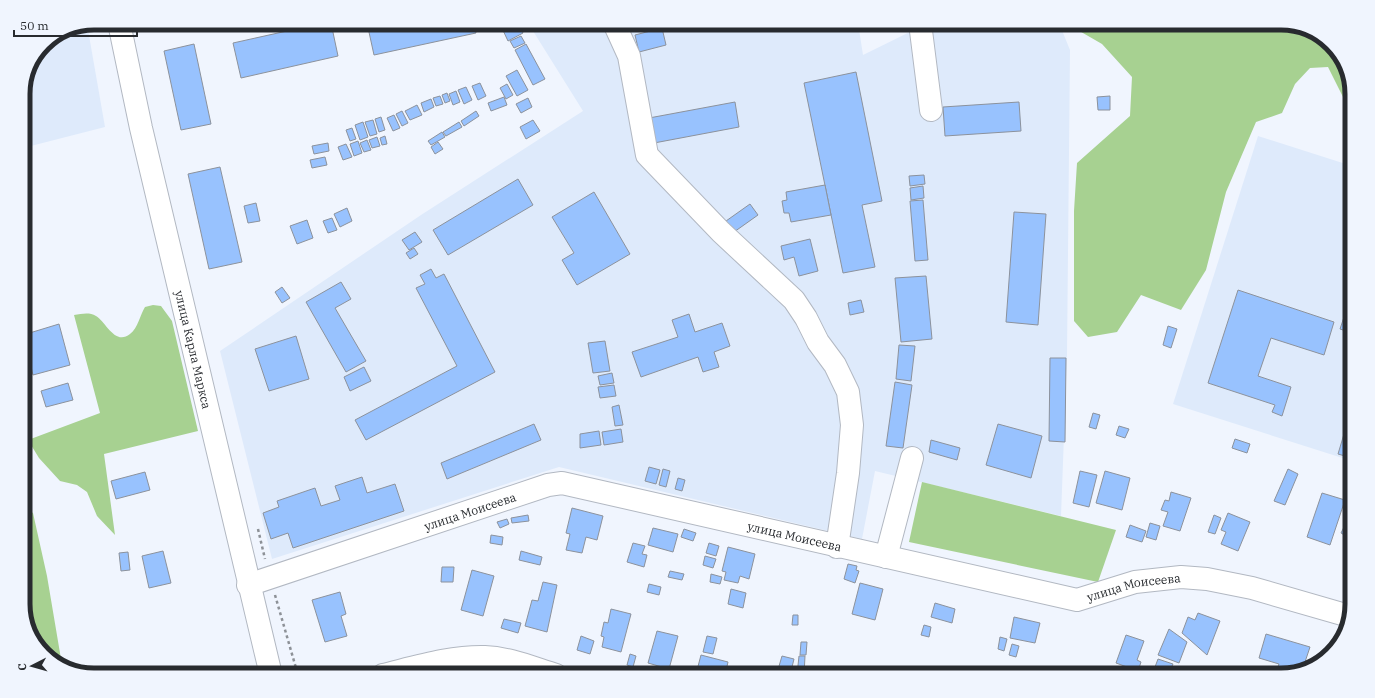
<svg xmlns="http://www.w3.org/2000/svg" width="1375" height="698" viewBox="0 0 1375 698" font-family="'IBM Plex Serif',serif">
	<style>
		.built { fill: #deeafb }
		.forest { fill: #a7d191 }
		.building { fill: #98c2fe; stroke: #8c929c }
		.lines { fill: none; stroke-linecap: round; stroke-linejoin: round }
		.minor-casing { stroke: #b2b8c2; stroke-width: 24 }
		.path { stroke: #8d9197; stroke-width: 2.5; stroke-dasharray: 3 3; stroke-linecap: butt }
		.minor { stroke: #fff; stroke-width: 22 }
		.labels { text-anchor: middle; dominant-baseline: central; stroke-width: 3; stroke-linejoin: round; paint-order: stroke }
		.street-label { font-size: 12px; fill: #282b2f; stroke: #f0f5fe }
		.rim { fill: none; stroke: #282b2f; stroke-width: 5 }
	</style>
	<rect width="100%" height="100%" fill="#f0f5fe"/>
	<!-- built -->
	<g class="built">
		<polygon points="528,23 858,23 863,55 928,23 1059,23 1070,50 1067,355 1061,516 875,471 862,539 559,467 272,559 220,351 421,215 583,111"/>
		<polygon points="87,24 105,127 23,148 23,89 44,44 67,28"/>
		<polygon points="1258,136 1352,166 1352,461 1173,404"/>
	</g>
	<!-- forest -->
	<g class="forest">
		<polygon points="1073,23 1281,23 1312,30 1340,54 1352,89 1352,115 1328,67 1310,68 1295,84 1282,113 1256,122 1226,192 1206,270 1181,310 1141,295 1117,332 1088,337 1074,321 1074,211 1077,163 1130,116 1132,77 1102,44 1076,29"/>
		<path d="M153,305L161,306L172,321L198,431L104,454L115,535L97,516L87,492L77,485L60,481L39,458L28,440L100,413L74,315C82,314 89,312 96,316C106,322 115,346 130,334C138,328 140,315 145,307Z"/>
		<polygon points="922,482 1116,530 1098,582 909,542"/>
		<polygon points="23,506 33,513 47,576 61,659 65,668 35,644 23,609"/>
	</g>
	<!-- building -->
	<g class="building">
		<polygon points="323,23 331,23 338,56 241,78 233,43"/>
		<polygon points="367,23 474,23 476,33 374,55"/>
		<polygon points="507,23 518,23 523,33 508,41 501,26"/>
		<polygon points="662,28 666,45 639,52 635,35"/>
		<polygon points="521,36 525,43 514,48 510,41"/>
		<polygon points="194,44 211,124 181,130 164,51"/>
		<polygon points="526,44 545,79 533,85 515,50"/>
		<polygon points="517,70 528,90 517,96 506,76"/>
		<polygon points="856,72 882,201 862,205 875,267 843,273 804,83"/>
		<polygon points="480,83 486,96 478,100 472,86"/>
		<polygon points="507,84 513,95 506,99 500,88"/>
		<polygon points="466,87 472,100 464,104 458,90"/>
		<polygon points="456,91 460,102 453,105 449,94"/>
		<polygon points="447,93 450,101 445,103 442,95"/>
		<polygon points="440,96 443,104 436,106 433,98"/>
		<polygon points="1110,96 1110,110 1098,110 1097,97"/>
		<polygon points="504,97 507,105 491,111 488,103"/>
		<polygon points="528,98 532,107 521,113 516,104"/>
		<polygon points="431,99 434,107 424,112 421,103"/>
		<polygon points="735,102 739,127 654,143 649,118"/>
		<polygon points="1019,102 1021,131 945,136 943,107"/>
		<polygon points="417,105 422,115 410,120 405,111"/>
		<polygon points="23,111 25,111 30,135 23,136"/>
		<polygon points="402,111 408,123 402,126 396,114"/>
		<polygon points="476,111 479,116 464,126 461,121"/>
		<polygon points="394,115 400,128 393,131 387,118"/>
		<polygon points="381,117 385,130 379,132 375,119"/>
		<polygon points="373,120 377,134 370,136 365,122"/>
		<polygon points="533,120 540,131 526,139 520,127"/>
		<polygon points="363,122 368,137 360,140 355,125"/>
		<polygon points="459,122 462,127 446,136 443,132"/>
		<polygon points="352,128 356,139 350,141 346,130"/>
		<polygon points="442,132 445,137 431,145 428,141"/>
		<polygon points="385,136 387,144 382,145 380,138"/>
		<polygon points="377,137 380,146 372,148 369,140"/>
		<polygon points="367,140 371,150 364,152 360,143"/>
		<polygon points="358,141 362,153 354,156 350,144"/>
		<polygon points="438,142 443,149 435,154 431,147"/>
		<polygon points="328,143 329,151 314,154 312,146"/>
		<polygon points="346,144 352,157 343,160 338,147"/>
		<polygon points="325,157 327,165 312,168 310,160"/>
		<polygon points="220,167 242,262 209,269 188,174"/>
		<polygon points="924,175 925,184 910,186 909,176"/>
		<polygon points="518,179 533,205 448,255 433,230"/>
		<polygon points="825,185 831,215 791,222 789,213 784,213 782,201 787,200 786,192"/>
		<polygon points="923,186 924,198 911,200 910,188"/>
		<polygon points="594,192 630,254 577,285 562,260 574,253 552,217"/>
		<polygon points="923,200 928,260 915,261 910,201"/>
		<polygon points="256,203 260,221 248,223 244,206"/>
		<polygon points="750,204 758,215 734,232 726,221"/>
		<polygon points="347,208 352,221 340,227 334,214"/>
		<polygon points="1014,212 1046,214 1038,325 1006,322"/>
		<polygon points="332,218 337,230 328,233 323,221"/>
		<polygon points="307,220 313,238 297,244 290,226"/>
		<polygon points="415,232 422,242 409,250 402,240"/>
		<polygon points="810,239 818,271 799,276 794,257 784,260 781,246"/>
		<polygon points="414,248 418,254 410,259 406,253"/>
		<polygon points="431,269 436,278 444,274 495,372 366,440 355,420 457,366 416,288 425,284 420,275"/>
		<polygon points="926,276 932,339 901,342 895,278"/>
		<polygon points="341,282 351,299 335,308 366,361 346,372 306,302"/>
		<polygon points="282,287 290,298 282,303 275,292"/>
		<polygon points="1238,290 1334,322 1324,355 1271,338 1258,376 1291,387 1282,416 1272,412 1275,405 1208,383"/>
		<polygon points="861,300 864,312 850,315 848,303"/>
		<polygon points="1348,305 1352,306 1352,324 1349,332 1340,329"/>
		<polygon points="689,314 695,332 722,323 730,346 714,352 719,367 703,372 698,357 641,377 632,352 678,337 672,320"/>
		<polygon points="59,324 70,365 33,375 23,335"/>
		<polygon points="1168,326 1177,329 1171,348 1163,345"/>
		<polygon points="296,336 309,379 269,391 255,349"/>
		<polygon points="605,341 610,371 593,373 588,343"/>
		<polygon points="899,345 915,346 911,381 896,379"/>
		<polygon points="1050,358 1066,358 1065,442 1049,441"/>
		<polygon points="364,367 371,381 350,391 344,377"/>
		<polygon points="612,373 614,383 600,385 598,376"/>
		<polygon points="895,382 912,385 903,448 886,446"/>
		<polygon points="68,383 73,400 46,407 41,391"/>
		<polygon points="614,385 616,396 600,398 598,387"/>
		<polygon points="619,405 623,425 615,426 612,407"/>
		<polygon points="1093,413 1100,415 1096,429 1089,427"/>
		<polygon points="534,424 541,440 447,479 441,463"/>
		<polygon points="998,424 1042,436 1031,478 986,465"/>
		<polygon points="1119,426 1129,429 1125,438 1116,435"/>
		<polygon points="621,429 623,442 604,445 602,432"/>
		<polygon points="599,431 601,445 580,448 580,434"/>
		<polygon points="1344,434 1352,437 1352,458 1338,454"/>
		<polygon points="1235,439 1250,444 1247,453 1232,448"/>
		<polygon points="931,440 960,448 957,460 929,452"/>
		<polygon points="649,467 660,470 656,484 645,481"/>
		<polygon points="663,469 670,471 666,487 659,485"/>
		<polygon points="1288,469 1298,474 1285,505 1274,501"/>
		<polygon points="1080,471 1097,475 1089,507 1073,503"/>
		<polygon points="1105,471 1130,478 1122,510 1096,503"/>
		<polygon points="145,472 150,490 116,499 111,481"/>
		<polygon points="1352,474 1352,496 1345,494"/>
		<polygon points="362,477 367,493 395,484 404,511 293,548 288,533 271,539 263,513 279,507 277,501 315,488 321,506 340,500 335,486"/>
		<polygon points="678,478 685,480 682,491 675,489"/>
		<polygon points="1171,492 1191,498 1180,531 1163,526 1168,512 1161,510 1165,500 1169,501"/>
		<polygon points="1322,493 1345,500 1330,545 1307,537"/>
		<polygon points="572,508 603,516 597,540 586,537 582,553 566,550 570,534 566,533"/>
		<polygon points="1228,513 1250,522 1238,551 1221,544 1226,532 1221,530"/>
		<polygon points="528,515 529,521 512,523 511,518"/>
		<polygon points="1214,515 1221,518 1215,534 1208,532"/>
		<polygon points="507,519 509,524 500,528 497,522"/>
		<polygon points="1150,523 1160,526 1156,540 1146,537"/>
		<polygon points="1346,523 1352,526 1351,539 1341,533"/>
		<polygon points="1130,525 1146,531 1142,542 1126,537"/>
		<polygon points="653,528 678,534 673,552 648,545"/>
		<polygon points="684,529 696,533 693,541 681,537"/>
		<polygon points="491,535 503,537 502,545 490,543"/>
		<polygon points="633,543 645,546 642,554 647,555 644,567 627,562"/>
		<polygon points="709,543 719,546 716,556 706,553"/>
		<polygon points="728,547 755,554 749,579 740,576 738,583 724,580 726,572 722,571"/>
		<polygon points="163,551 171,583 149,588 142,556"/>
		<polygon points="521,551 542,557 540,565 519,560"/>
		<polygon points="128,552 130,570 121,571 119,553"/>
		<polygon points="705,556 716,559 713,568 703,565"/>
		<polygon points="848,564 857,566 856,570 859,571 855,583 844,579"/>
		<polygon points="442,567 454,567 453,582 441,582"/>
		<polygon points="472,570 494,576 483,616 461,610"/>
		<polygon points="670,571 684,574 682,580 668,577"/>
		<polygon points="711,574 722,577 720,584 710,582"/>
		<polygon points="543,582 557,585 547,632 525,626 532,600 538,601"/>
		<polygon points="860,583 883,589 875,620 852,614"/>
		<polygon points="649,584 661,587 659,595 647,592"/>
		<polygon points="731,589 746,593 743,608 728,604"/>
		<polygon points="340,592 346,614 341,616 347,636 325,642 312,600"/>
		<polygon points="935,603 955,609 952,623 931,617"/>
		<polygon points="611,609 631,614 621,652 602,647 604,637 601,636 604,622 608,623"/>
		<polygon points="1198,613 1220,621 1207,655 1182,633 1188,617 1195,620"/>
		<polygon points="793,615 798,615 798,625 792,625"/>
		<polygon points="1014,617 1040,623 1035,643 1010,638"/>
		<polygon points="504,619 521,623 518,633 501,628"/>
		<polygon points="924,625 931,627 929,637 921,635"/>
		<polygon points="1169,629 1187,642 1179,663 1158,655"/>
		<polygon points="657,631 678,636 669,669 648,663"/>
		<polygon points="1266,634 1310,647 1303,668 1288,673 1277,669 1279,664 1259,658"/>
		<polygon points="1126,635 1144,641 1137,660 1141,662 1138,671 1116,663"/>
		<polygon points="581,636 594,641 590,654 577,650"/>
		<polygon points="707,636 717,638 713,654 703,652"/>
		<polygon points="1000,637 1007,639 1004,651 998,649"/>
		<polygon points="801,642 807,642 806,655 800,655"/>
		<polygon points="1012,644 1019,646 1016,657 1009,655"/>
		<polygon points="630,654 636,656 633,667 627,665"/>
		<polygon points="701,655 728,662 725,675 696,674"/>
		<polygon points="782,656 794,659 790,675 767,675 769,671 777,673"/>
		<polygon points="799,656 805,656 804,675 797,675"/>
		<polygon points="1158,659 1173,664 1169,673 1155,667"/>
	</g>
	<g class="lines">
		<defs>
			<g id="minor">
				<path id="s1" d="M119,23L141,128L271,675"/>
				<polyline points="614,23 629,56 647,155 721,232 794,300 806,318 818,342 835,365 848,392 852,425 848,473 837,547"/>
				<polyline points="920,23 931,110"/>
				<polyline points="886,557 912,458"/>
				<path id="s2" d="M248,585L548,485L562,483L1077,600L1135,582L1181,577L1207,579L1252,588L1349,616"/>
				<path d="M383,675C416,667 452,656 485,657C510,658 533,668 556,675"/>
			</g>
		</defs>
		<!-- minor casing -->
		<use href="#minor" class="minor-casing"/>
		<!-- path -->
		<g class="path">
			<polyline points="258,529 265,559"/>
			<polyline points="275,595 298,675"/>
		</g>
		<!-- minor -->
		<use href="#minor" class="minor"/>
	</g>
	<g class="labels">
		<!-- street labels -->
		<g class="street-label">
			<text stroke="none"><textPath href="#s1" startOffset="335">улица Карла Маркса</textPath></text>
			<text stroke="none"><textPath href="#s2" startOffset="234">улица Моисеева</textPath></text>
			<text stroke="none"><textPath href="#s2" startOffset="569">улица Моисеева</textPath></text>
			<text stroke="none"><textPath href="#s2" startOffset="917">улица Моисеева</textPath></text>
		</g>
	</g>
	<!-- crop -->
	<path d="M0 0H1375V698H0ZM94 30H1281A64 64 0 0 1 1345 94V604A64 64 0 0 1 1281 668H94A64 64 0 0 1 30 604V94A64 64 0 0 1 94 30Z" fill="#f0f5fe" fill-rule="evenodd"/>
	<path class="rim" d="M94 30H1281A64 64 0 0 1 1345 94V604A64 64 0 0 1 1281 668H94A64 64 0 0 1 30 604V94A64 64 0 0 1 94 30Z"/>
	<!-- north arrow -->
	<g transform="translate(32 666) rotate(264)" stroke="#f0f5fe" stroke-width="3" paint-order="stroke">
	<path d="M0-3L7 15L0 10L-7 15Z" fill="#282b2f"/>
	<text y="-6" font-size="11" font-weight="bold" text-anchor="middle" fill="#282b2f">С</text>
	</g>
	<!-- scale -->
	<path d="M14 30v6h123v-6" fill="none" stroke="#282b2f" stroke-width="2"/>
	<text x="20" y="30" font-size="12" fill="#282b2f" stroke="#f0f5fe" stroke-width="3" paint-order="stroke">50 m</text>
</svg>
